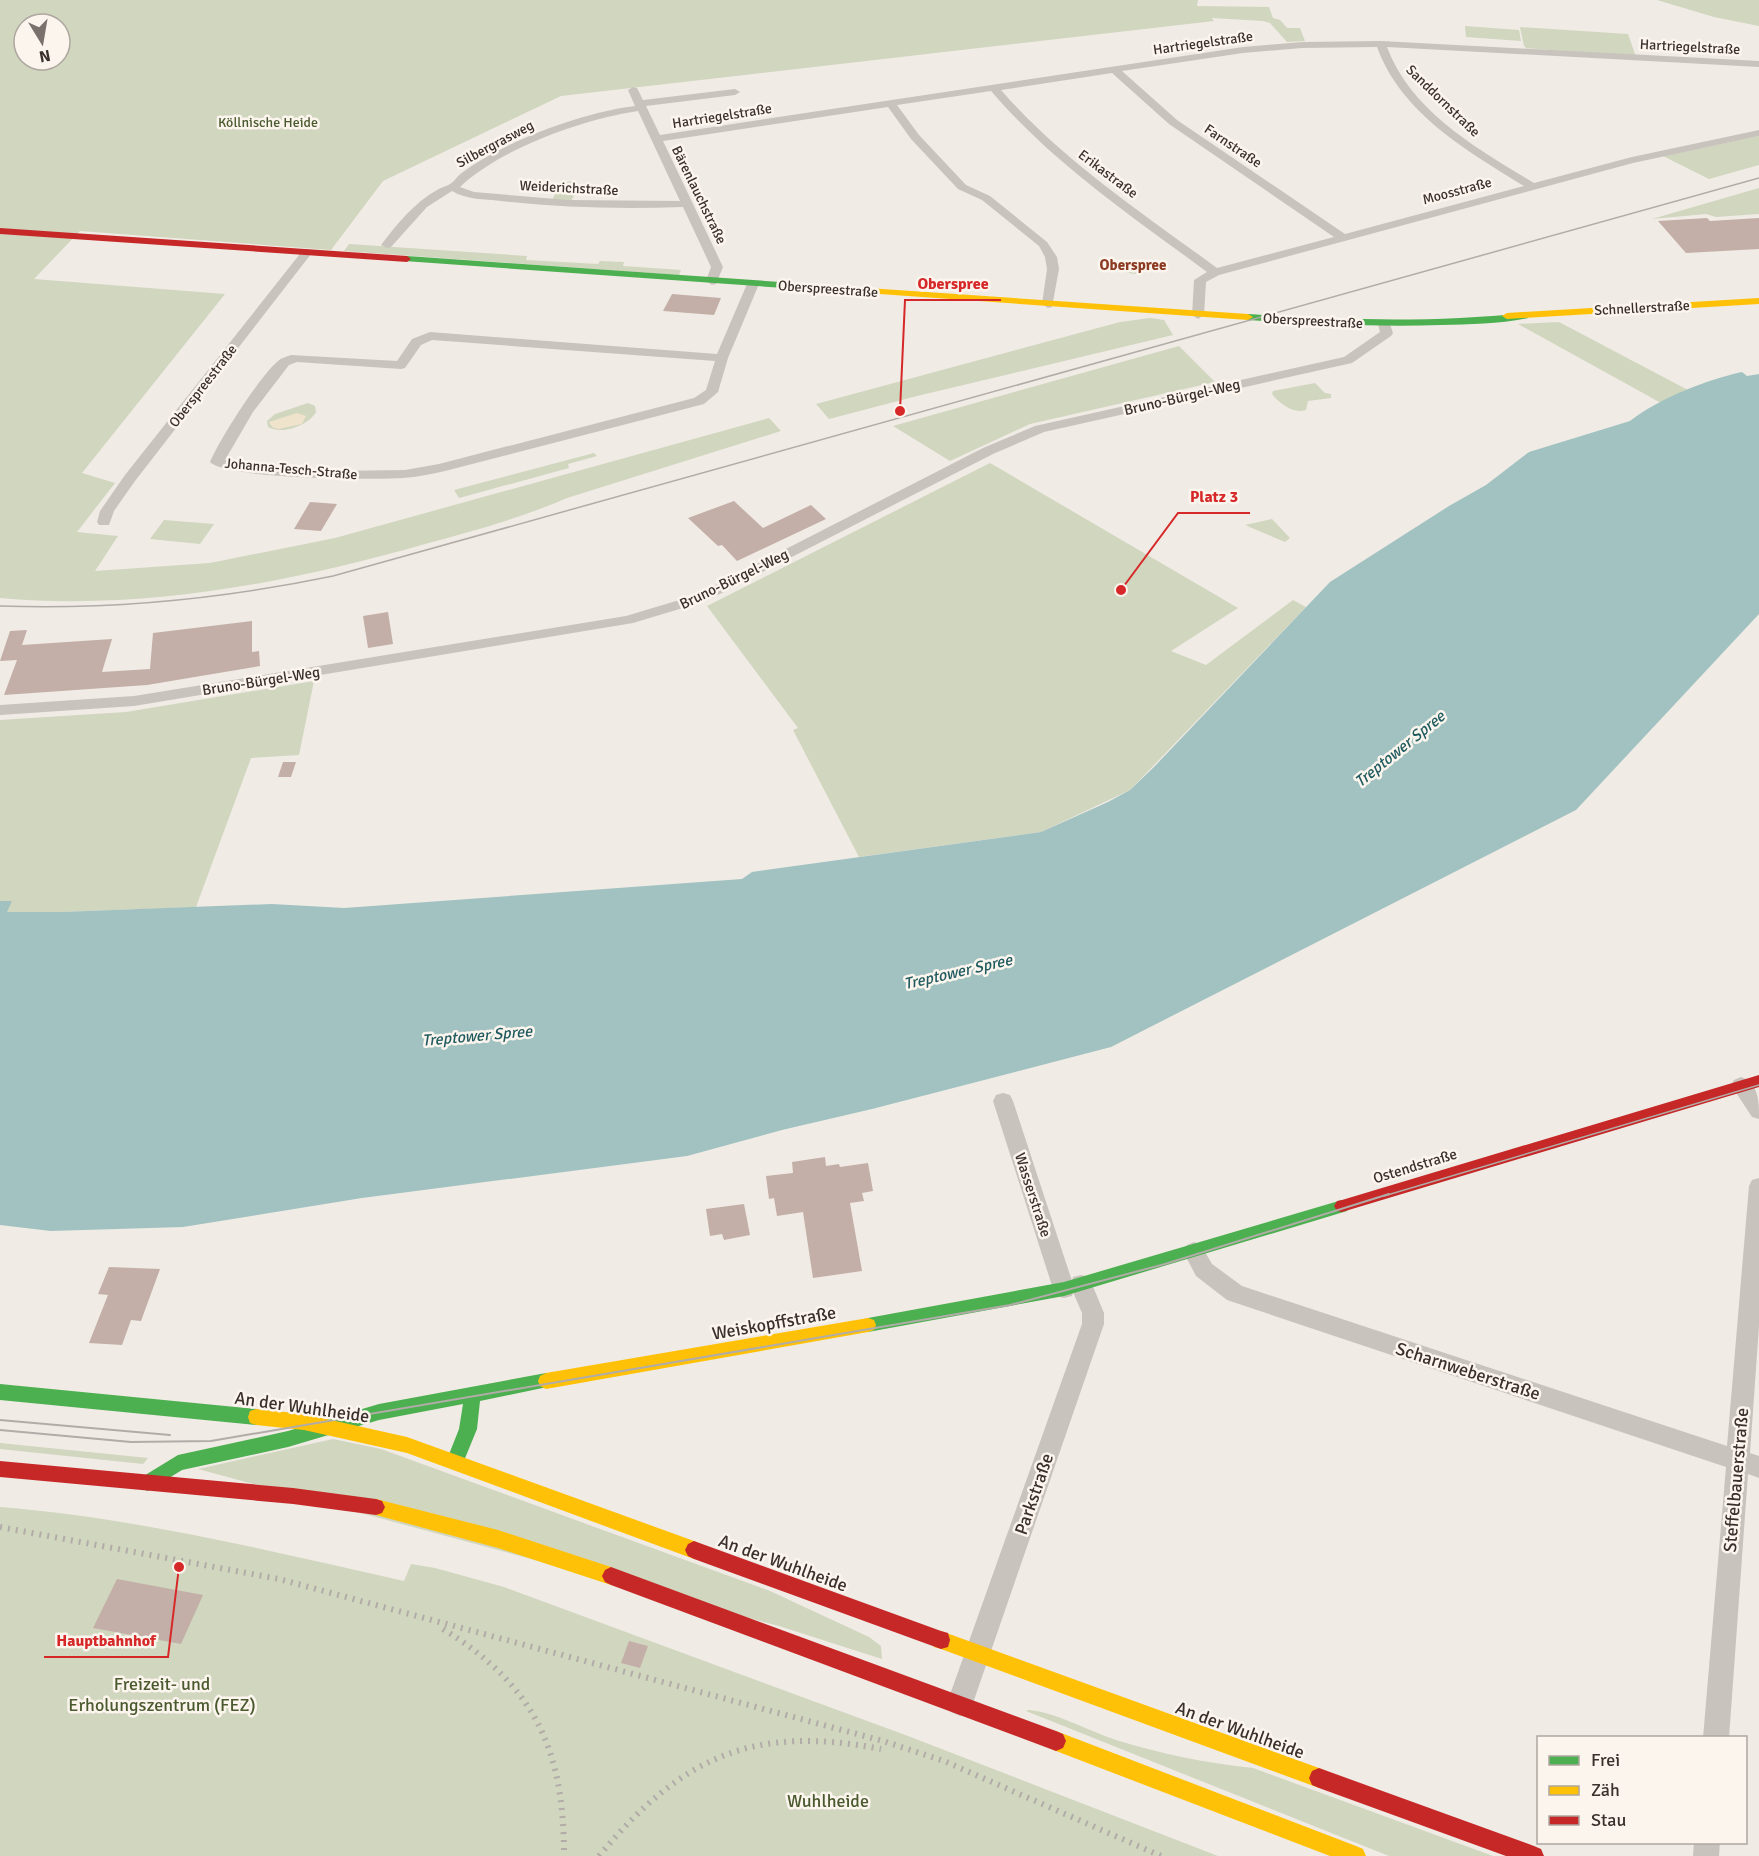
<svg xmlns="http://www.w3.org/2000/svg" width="1759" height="1856" viewBox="0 0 1759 1856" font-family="Signika,sans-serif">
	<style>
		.green { fill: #d1d6bf; fill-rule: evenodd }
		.sand { fill: #efe3cc }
		.water { fill: #a1c2c1 }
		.building { fill: #c3afa7 }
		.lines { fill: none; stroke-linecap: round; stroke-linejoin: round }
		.street { fill: #c9c3be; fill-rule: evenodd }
		.fast { fill: #4caf50; fill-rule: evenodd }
		.slow { fill: #ffc107; fill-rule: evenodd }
		.jam { fill: #c62828; fill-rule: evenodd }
		.tram-far1 { stroke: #b1aca8; stroke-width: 1.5 }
		.tram { stroke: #b1aca8; stroke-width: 2 }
		.rail { stroke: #b1aca8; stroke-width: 6; stroke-dasharray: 2 6; stroke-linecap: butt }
		.labels { text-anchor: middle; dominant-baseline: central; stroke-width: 5; stroke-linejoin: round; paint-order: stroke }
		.far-street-label { font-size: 14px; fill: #3b302b; stroke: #fbf5ee }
		.far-park-label { font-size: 14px; fill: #4a5a2e; stroke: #fbf5ee }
		.far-quarter-label { font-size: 15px; font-weight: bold; fill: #8c3b22; stroke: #fbf5ee }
		.street-label { font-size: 15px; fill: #3b302b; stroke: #fbf5ee }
		.water-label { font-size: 16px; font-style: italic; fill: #1f5a5e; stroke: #fbf5ee }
		.near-street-label { font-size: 18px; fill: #3b302b; stroke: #fbf5ee }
		.near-park-label { font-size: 18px; fill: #4a5a2e; stroke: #fbf5ee }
		.leader { fill: none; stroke: #d62828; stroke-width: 2 }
		.callout-dot { fill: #d62828; stroke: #fbf5ee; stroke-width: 2 }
		.callout-label { font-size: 16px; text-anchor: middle; font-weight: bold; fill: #d62828; stroke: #fbf5ee; stroke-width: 5; stroke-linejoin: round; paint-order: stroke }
	</style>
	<rect width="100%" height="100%" fill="#f0ebe5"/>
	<!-- green -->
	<g class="green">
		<path d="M0,0H1198L1197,6L1269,7L1273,18L1280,20L1287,28H1300L1305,41L1287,42L1270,23L1263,21L1212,18L1214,21L561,96L383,181L331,250L80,231L34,279L225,294L82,473L115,483L77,532L118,536L95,571L210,563L335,538L769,418L781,431L567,498C521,518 473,531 425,544C288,583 143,611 0,598ZM24,24H60V60H24Z"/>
		<polygon points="1657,0 1759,0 1759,26 1714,17"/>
		<polygon points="1465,26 1519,30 1521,41 1466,37"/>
		<polygon points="1520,27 1628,34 1636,57 1526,48 1524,46"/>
		<polygon points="1759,136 1759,165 1709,179 1663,156"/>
		<polygon points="572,181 580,185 571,201 552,200 561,184"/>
		<polygon points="1759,188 1759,214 1716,217 1706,214 1652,219"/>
		<polygon points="349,244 527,256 526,260 598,264 600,261 624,262 623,266 681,270 679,275 344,251"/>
		<polygon points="1131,260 1143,262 1147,269 1135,274 1109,269 1110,262"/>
		<polygon points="1150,318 1164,320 1173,335 917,396 829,419 816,404 1120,322"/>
		<polygon points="1559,322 1688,390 1661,403 1518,324"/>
		<polygon points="1179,346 1215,382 1030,424 950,461 893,426"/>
		<path d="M1315,383L1325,393L1331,394V398L1308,401L1306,410C1293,414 1280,404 1272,394L1273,391Z"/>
		<path d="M308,403L315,406L316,412C308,426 281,435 268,427L267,421L275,414Z"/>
		<polygon points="594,453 597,456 568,464 569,468 459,498 454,490"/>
		<polygon points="990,463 1238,608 1171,651 1206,665 1293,600 1306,607 1130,790 1041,832 859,857 793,730 798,728 707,606"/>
		<polygon points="1272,519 1290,538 1285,542 1245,525"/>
		<polygon points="164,520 214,524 200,544 150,539"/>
		<polygon points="314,681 299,755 251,758 196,907 61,912 6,912 11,901 0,901 0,720 126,712"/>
		<polygon points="333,1439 381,1449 770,1591 869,1637 881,1646 882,1659 779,1626 198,1469"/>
		<polygon points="0,1443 148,1458 143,1464 0,1449"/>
		<path d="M0,1507C137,1518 270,1551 404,1581L411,1564L435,1568L504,1587L908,1736L1218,1856H0Z"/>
		<path d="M1028,1710C1053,1711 1091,1732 1116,1740C1161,1754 1207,1763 1253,1768L1493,1856H1389L1026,1711Z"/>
	</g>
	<!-- sand -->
	<polygon class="sand" points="297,413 306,416 302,424 278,429 272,427 269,422"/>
	<!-- water -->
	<path class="water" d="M1742,372L1747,376L1759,374V614L1576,810L1111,1047L872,1109L782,1130L687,1156L362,1198L183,1227L51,1231L0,1225V901H12L7,912H61L272,904L344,908L742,879L752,872L1041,832L1108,802L1130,790L1154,767L1330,582L1449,506L1486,485L1529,452L1630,421C1660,398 1706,380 1742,372Z"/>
	<!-- building -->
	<g class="building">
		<polygon points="1707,218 1710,221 1759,218 1759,249 1686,253 1658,221"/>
		<polygon points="672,294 721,298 714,315 663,311"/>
		<polygon points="734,501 763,528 811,505 826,519 737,561 722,545 718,546 688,518"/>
		<polygon points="310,502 337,504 321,531 294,529"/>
		<polygon points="388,612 393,644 368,648 363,616"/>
		<polygon points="252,621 252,652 259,651 260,666 147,685 4,695 17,660 0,661 10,631 27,630 22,645 112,639 102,672 150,669 153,633"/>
		<polygon points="283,762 296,762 291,777 278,777"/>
		<polygon points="825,1157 826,1166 839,1164 840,1167 868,1163 873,1191 862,1193 864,1201 850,1203 862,1271 813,1278 803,1212 777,1216 774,1198 769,1199 766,1176 793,1173 792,1162"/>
		<polygon points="744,1204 750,1235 724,1240 722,1234 710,1236 706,1209"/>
		<polygon points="109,1267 160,1269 141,1321 131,1320 122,1345 89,1343 108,1295 98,1294"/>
		<polygon points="117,1579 203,1595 181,1644 93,1628"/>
		<polygon points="629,1641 648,1646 640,1668 621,1663"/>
	</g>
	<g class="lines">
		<!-- street -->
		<g class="street">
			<path d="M1381,41L1759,61V67L1387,47C1411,112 1478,149 1534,183L1632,157L1759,130V136L1633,163L1219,275L1206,282L1204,315L1198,319L1192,315L1194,280L1207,272C1129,214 1055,165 991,91L897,105L919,135L966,185L990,196L1047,242L1057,257L1059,269L1052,307L1048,308L1042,304L1047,269L1045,257L1039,246L982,200L958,189L911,139L888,107L663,141L723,267L716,284L712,285L706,281L711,267L683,207C622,209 562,208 501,201C484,199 467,200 452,191L427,207L391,247L387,248L381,245C396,225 415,202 437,190C441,187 446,187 450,184C455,181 458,175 463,172C505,141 584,112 635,106L628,90L633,87L637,88L643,100L735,89L740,92L735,95L646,106L660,135L1243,47L1302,42ZM1377,47C1401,113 1467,151 1524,186L1345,234L1177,120L1122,71L1243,53L1302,48ZM1112,73L1169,124L1334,237L1217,268C1141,212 1063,161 1001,90ZM638,111L680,201L568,200L474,192L460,187C500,149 583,119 638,111Z"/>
			<polygon points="307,249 311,250 311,254 135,481 114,511 109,525 99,525 97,522 100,511 125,475 303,250"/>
			<path d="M753,280L759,284L728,358L718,392L704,404L445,471C432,474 417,477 403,478C374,480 226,479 210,462C219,440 260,376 278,361C281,358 286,357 291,355L397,361L412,339L430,332L717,354L747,284ZM432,340L715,361L706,390L694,398L439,464L405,470L334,471L225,460L253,412L289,365L297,362L401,369L405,368L421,345Z"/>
			<polygon points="1384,320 1390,324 1393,333 1391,336 1352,363 1044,432 993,454 706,601 633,623 134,706 0,715 0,705 134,696 626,616 696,595 983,448 1035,426 1344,357 1380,332 1378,324"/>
			<path d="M1741,1077C1759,1083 1759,1102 1759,1119L1752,1117L1731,1085L1734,1080Z"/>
			<polygon points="1003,1093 1010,1095 1013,1101 1072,1281 1073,1277 1081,1275 1089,1277 1104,1313 1104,1324 973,1703 969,1712 960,1716 951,1712 947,1703 1082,1324 1082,1313 1073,1292 1072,1296 1064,1298 1056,1296 1053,1289 993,1101 996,1095"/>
			<polygon points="1759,1178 1759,1326 1750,1453 1759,1456 1759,1478 1748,1474 1729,1738 1703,1738 1726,1467 1227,1300 1196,1276 1183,1251 1187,1245 1194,1242 1201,1245 1212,1264 1242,1286 1727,1446 1749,1186 1752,1180"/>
			<polygon points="1694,1842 1720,1842 1719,1856 1693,1856"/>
		</g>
		<!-- fast -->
		<g class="fast">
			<polygon points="407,256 868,288 873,291 868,294 404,261 403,259"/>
			<path d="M1525,313L1528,314V318C1500,324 1470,324 1441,325C1377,327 1312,324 1248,320L1243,317L1248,314C1341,320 1432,323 1525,313Z"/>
			<polygon points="1342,1200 1347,1201 1350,1206 1347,1211 1064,1296 868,1332 862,1330 860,1325 862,1320 868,1318 1064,1282"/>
			<polygon points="546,1373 552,1376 554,1381 552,1386 480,1401 477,1429 461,1468 455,1470 449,1468 446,1462 459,1429 463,1404 379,1420 288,1447 182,1470 148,1491 142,1489 139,1483 142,1477 178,1455 288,1431 379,1404"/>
			<polygon points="0,1384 256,1409 262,1411 264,1417 262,1423 256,1425 0,1400"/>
		</g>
		<!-- slow -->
		<g class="slow">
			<polygon points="868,288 1248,314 1253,317 1248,320 865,293 865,289"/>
			<polygon points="1759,298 1759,304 1507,319 1502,316 1507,313"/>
			<polygon points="868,1318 874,1320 876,1325 874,1330 868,1332 546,1389 540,1386 538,1381 540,1376 546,1373"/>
			<polygon points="256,1409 304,1414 407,1437 694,1541 700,1544 703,1550 700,1556 694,1559 407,1453 304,1430 256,1425 250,1423 248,1417 250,1411"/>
			<polygon points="376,1499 498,1530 611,1567 617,1570 620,1576 617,1582 611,1585 498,1548 376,1515 370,1513 367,1507 370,1501"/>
			<polygon points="941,1631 1319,1768 1326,1771 1329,1778 1326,1785 1319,1788 941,1649 934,1647 932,1640 934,1633"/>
			<polygon points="1056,1731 1356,1846 1363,1849 1366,1856 1330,1856 1056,1751 1049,1748 1046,1741 1049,1734"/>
		</g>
		<!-- jam -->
		<g class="jam">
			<polygon points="0,228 407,256 411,259 407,262 0,234"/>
			<polygon points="1759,1075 1759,1087 1342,1212 1337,1211 1334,1206 1337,1201 1342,1200"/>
			<polygon points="0,1461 293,1488 376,1499 382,1501 385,1507 382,1513 376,1515 293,1504 0,1477"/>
			<polygon points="694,1541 941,1631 948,1633 950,1640 948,1647 941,1649 694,1559 688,1556 685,1550 688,1544"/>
			<polygon points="611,1567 1056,1731 1063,1734 1066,1741 1063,1748 1056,1751 611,1585 605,1582 602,1576 605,1570"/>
			<polygon points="1319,1768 1534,1846 1541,1849 1544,1856 1506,1856 1319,1788 1312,1785 1309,1778 1312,1771"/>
		</g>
		<!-- tram-far1 -->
		<g class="tram-far1">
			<path d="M0,606C113,610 222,599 333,576L1759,178"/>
			<polyline points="1384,1196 1759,1085"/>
		</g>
		<!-- tram -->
		<g class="tram">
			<polyline points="0,1420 170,1435"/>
			<polyline points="0,1430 131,1442 211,1441 1010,1305 1165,1264 1389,1194"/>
		</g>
		<!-- rail -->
		<g class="rail">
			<polyline points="0,1527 279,1579 883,1741 944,1761 1161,1856"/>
			<path d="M443,1629C535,1686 564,1749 564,1856"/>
			<path d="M599,1856C681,1757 753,1724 881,1749"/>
		</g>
	</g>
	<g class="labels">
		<!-- far-street labels -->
		<g class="far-street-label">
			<text transform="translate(1203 43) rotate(-8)">Hartriegelstraße</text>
			<text transform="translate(1690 47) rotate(3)">Hartriegelstraße</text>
			<text transform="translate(1443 101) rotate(44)">Sanddornstraße</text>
			<text transform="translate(722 116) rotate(-9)">Hartriegelstraße</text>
			<text transform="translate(495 144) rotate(-28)">Silbergrasweg</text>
			<text transform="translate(1233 146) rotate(34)">Farnstraße</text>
			<text transform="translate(1108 174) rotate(37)">Erikastraße</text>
			<text transform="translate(569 188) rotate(3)">Weiderichstraße</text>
			<text transform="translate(1457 191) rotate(-15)">Moosstraße</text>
			<text transform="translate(699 195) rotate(64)">Bärenlauchstraße</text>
			<text transform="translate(828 289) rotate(4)">Oberspreestraße</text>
			<text transform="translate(1642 308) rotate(-3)">Schnellerstraße</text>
			<text transform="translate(1313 321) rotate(3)">Oberspreestraße</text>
			<text transform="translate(203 386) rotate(-52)">Oberspreestraße</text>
			<text transform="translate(291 469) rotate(5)">Johanna-Tesch-Straße</text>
		</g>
		<!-- far-park labels -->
		<g class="far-park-label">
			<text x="268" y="122">Köllnische Heide</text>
		</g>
		<!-- far-quarter labels -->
		<g class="far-quarter-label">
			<text x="1133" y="265">Oberspree</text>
		</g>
		<!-- street labels -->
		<g class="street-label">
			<text transform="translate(1182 397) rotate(-13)">Bruno-Bürgel-Weg</text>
			<text transform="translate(734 579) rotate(-26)">Bruno-Bürgel-Weg</text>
			<text transform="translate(261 681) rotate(-9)">Bruno-Bürgel-Weg</text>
			<text transform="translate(1415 1166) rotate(-17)">Ostendstraße</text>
			<text transform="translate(1033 1195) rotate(72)">Wasserstraße</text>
		</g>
		<!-- water labels -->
		<g class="water-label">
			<text transform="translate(1400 749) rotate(-39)">Treptower Spree</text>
			<text transform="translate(958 972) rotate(-13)">Treptower Spree</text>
			<text transform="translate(477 1036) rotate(-5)">Treptower Spree</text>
		</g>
		<!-- near-street labels -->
		<g class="near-street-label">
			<text transform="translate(774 1323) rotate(-10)">Weiskopffstraße</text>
			<text transform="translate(1468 1371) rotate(18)">Scharnweberstraße</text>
			<text transform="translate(302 1407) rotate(8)">An der Wuhlheide</text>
			<text transform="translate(1736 1480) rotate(-85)">Steffelbauerstraße</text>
			<text transform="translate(1034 1494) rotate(-71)">Parkstraße</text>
			<text transform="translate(783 1563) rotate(20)">An der Wuhlheide</text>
			<text transform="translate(1240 1730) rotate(20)">An der Wuhlheide</text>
		</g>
		<!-- near-park labels -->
		<g class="near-park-label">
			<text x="162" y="1684">Freizeit- und<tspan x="162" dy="21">Erholungszentrum (FEZ)</tspan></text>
			<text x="828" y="1801">Wuhlheide</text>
		</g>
	</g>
	<!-- callouts -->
	<path class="leader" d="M900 411L905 300H1001M1121 590L1178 513H1250M179 1567L168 1657H44"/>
	<g class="callout-dot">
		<circle cx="900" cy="411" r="6"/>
		<circle cx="1121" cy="590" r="6"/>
		<circle cx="179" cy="1567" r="6"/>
	</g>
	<g class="callout-label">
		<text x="953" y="289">Oberspree</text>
		<text x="1214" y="502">Platz 3</text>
		<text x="106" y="1646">Hauptbahnhof</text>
	</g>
	<!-- legend -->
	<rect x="1537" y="1736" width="210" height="108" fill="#fbf5ee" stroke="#aea6a0" stroke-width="1.5"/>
	<rect x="1549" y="1756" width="30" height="9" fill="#4caf50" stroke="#aea6a0" stroke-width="1.5"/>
	<text x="1591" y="1766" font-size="18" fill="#3b302b">Frei</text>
	<rect x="1549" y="1786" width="30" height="9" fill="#ffc107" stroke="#aea6a0" stroke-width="1.5"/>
	<text x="1591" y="1796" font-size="18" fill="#3b302b">Zäh</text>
	<rect x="1549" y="1816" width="30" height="9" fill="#c62828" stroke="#aea6a0" stroke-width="1.5"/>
	<text x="1591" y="1826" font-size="18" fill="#3b302b">Stau</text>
	<!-- north arrow -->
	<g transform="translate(42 42) rotate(169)"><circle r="28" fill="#fbf5ee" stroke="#aea6a0" stroke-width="1.5"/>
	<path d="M0-4.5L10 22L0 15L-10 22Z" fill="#7a716c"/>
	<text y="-9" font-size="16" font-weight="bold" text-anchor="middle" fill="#3b302b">N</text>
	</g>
</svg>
